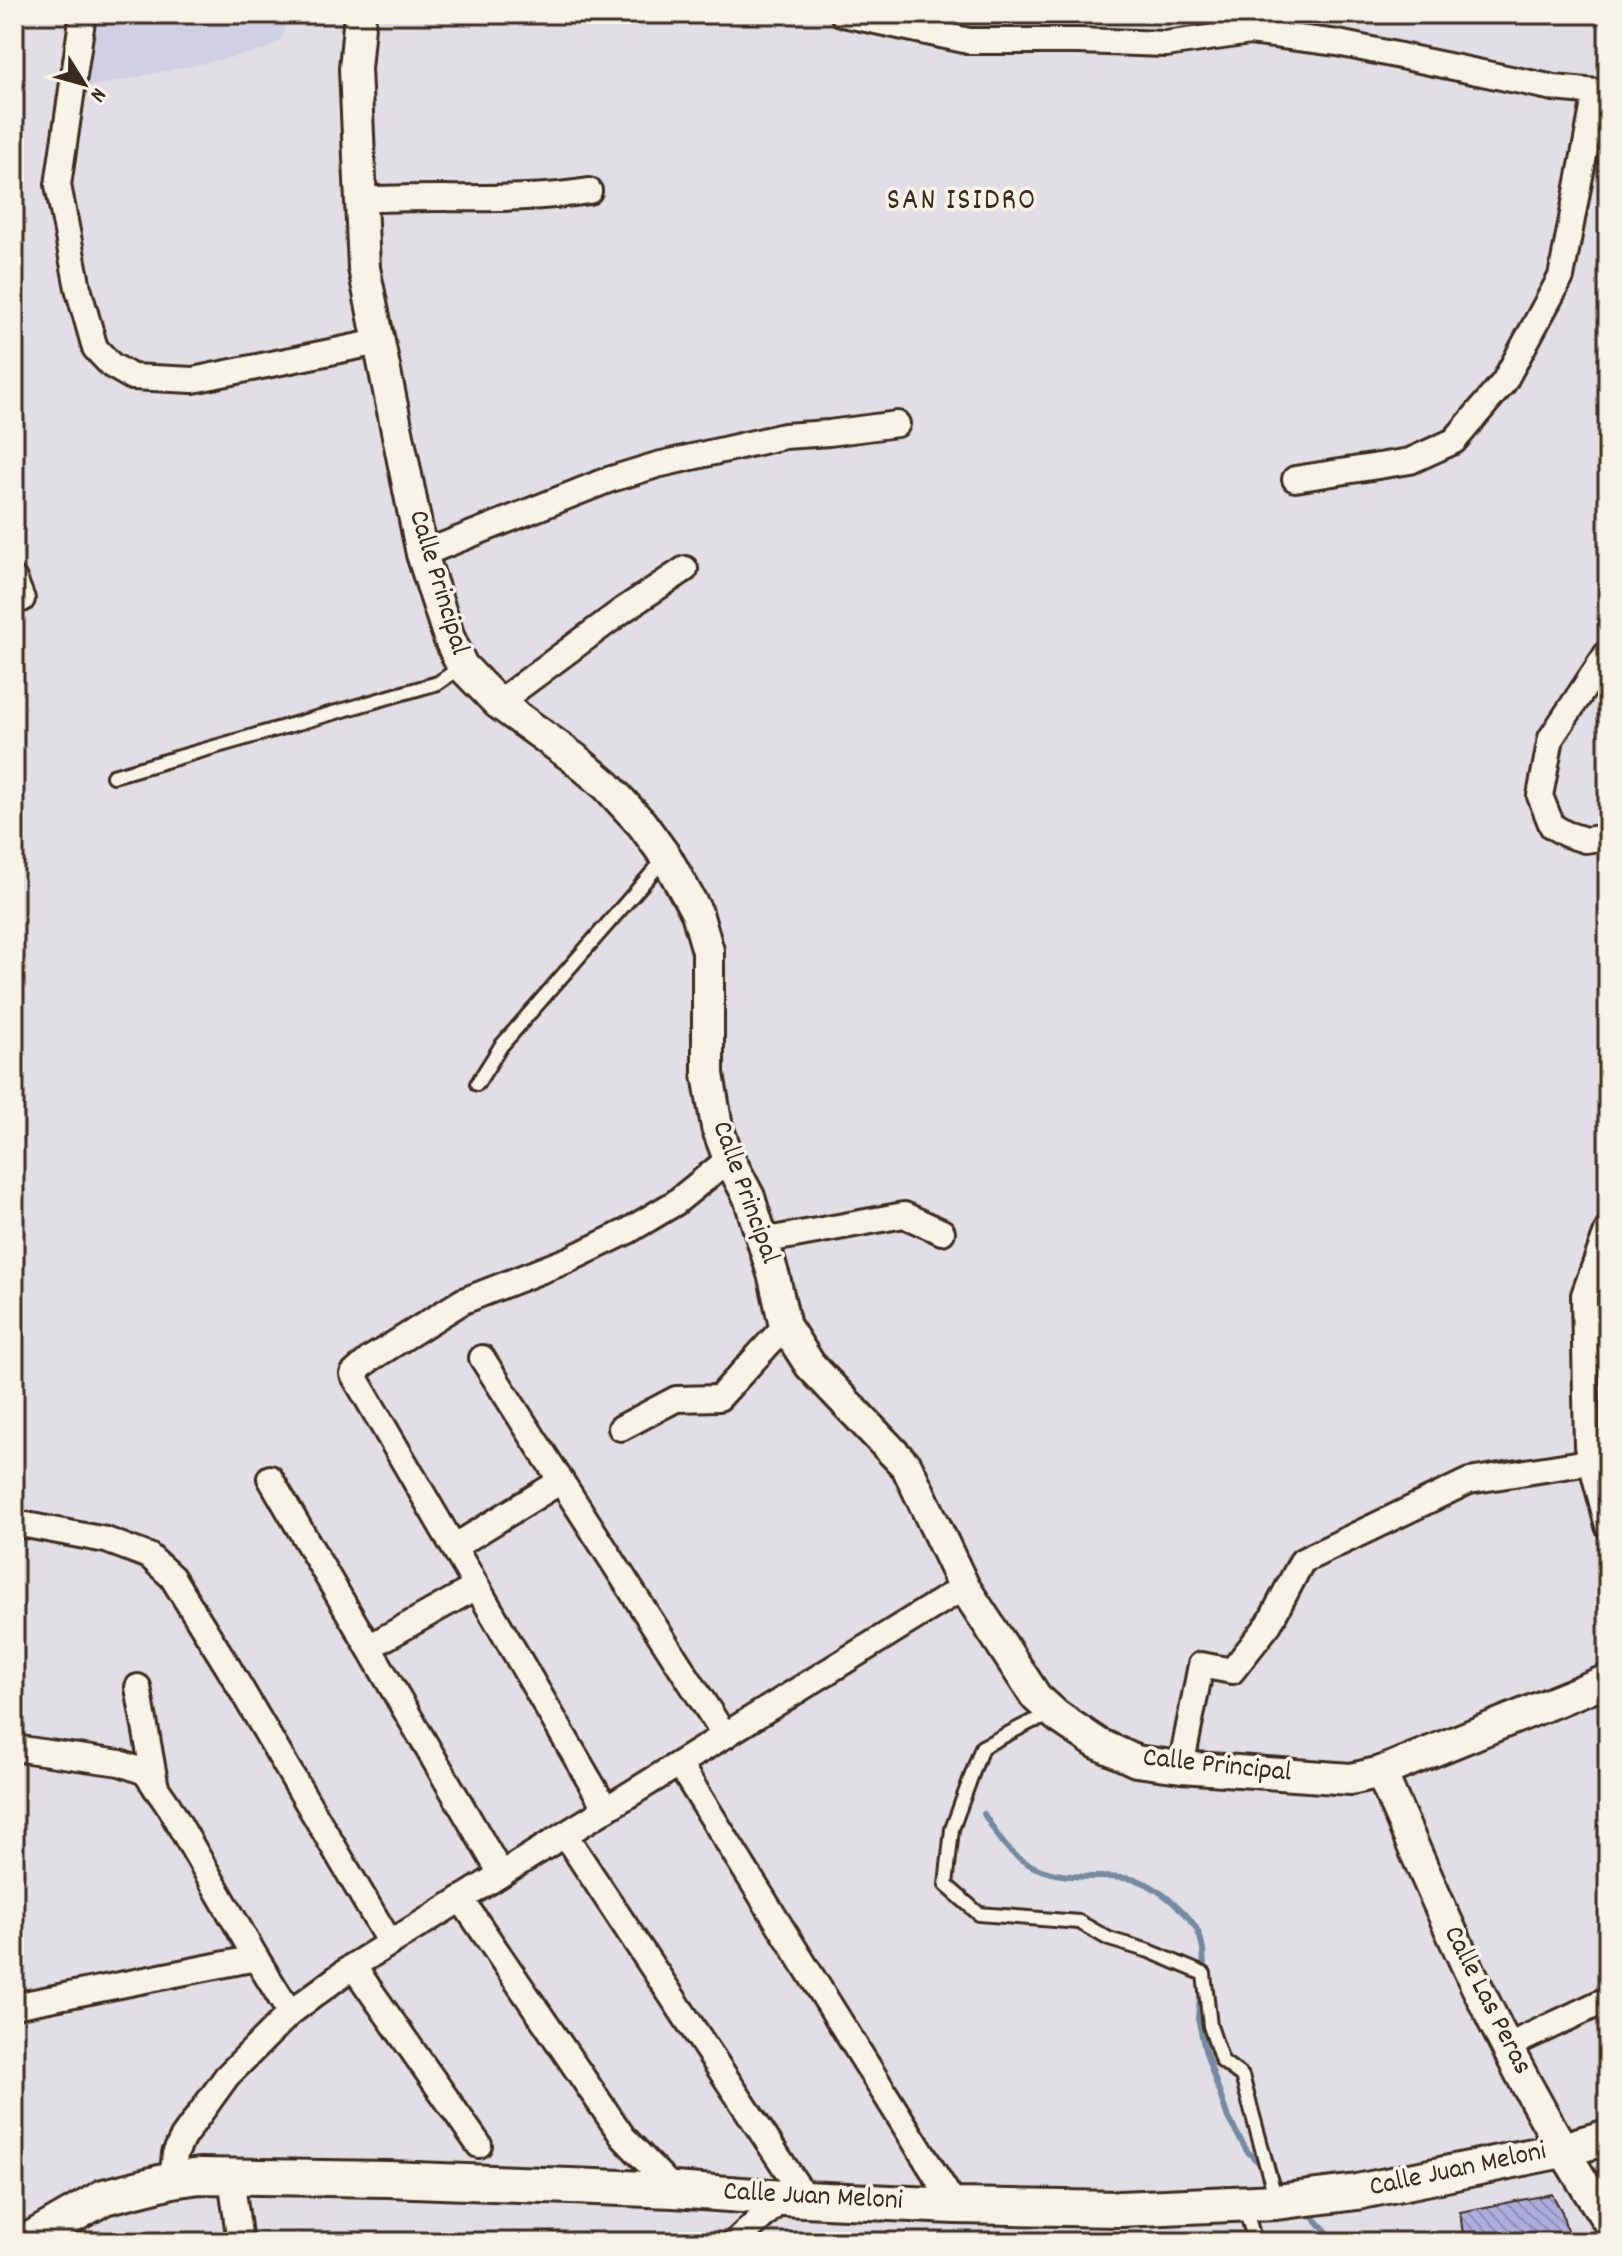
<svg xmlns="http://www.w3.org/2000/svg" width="1622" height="2256" viewBox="0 0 1622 2256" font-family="Dekko,sans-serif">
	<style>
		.built { fill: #d1cfe3 }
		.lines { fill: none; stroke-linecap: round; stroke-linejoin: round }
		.stream { stroke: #758aa0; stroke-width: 6 }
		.building { fill: url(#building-back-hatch); stroke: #3b2a1e; stroke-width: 2 }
		.service-casing { stroke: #3b2a1e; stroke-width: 18 }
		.minor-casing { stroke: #3b2a1e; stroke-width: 30 }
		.tertiary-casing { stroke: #3b2a1e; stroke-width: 36 }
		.secondary-casing { stroke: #3b2a1e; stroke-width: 40 }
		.service { stroke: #f7f3e8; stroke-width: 12 }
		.minor { stroke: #f7f3e8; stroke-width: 24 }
		.tertiary { stroke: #f7f3e8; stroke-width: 30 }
		.secondary { stroke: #f7f3e8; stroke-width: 34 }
		.labels { text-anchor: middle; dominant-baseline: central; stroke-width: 7; stroke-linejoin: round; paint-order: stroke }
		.street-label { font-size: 28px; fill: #3b2a1e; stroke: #f7f3e8 }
		.neighbourhood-label { font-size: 30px; letter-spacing: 2px; fill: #3b2a1e; stroke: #f7f3e8 }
	</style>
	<defs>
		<pattern id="building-back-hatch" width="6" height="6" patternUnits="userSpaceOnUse" patternTransform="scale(2)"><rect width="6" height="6" fill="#adadde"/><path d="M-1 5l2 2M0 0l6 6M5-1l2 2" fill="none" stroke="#8e8db3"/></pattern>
	</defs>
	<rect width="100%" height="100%" fill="#e1dee5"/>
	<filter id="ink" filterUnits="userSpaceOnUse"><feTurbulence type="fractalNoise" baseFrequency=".0125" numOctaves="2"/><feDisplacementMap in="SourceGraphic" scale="16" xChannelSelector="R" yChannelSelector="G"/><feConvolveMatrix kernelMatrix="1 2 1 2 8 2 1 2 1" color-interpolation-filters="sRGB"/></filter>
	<g filter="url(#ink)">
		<!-- built -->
		<polygon class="built" points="91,14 286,14 284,34 278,42 262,51 79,89"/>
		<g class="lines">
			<!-- stream -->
			<g class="stream">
				<path d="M984,1814C999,1838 1007,1854 1034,1867C1066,1882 1100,1874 1132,1879C1144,1881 1156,1889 1165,1896C1195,1919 1207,1936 1203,1974"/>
				<polyline points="1201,1989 1198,2018 1205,2050 1228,2118 1247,2151 1265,2169"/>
				<polyline points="1307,2210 1336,2242"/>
			</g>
		</g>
		<!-- building -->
		<polygon class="building" points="1552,2194 1562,2212 1570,2242 1464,2242 1460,2212"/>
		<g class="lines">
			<defs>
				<g id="service">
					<polyline points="113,776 438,683 462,666"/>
					<polyline points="477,1084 501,1046 666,857"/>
					<polyline points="1054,1716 1033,1721 982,1747 952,1829 946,1885 979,1914 1079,1922 1109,1939 1149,1951 1204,1974 1210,2026 1222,2061 1242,2076 1276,2200"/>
					<polyline points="1245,2207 1255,2242"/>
				</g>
				<g id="minor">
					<polyline points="83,14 58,185 78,288 95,348 111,365 132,377 193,380 379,342"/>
					<polyline points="843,14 969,41 1078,41 1166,44 1250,32 1338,43 1554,88 1608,93"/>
					<path d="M361,200C437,195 514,203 589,191"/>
					<polyline points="1295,479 1410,461 1454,441 1504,382 1561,277 1596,92"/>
					<polyline points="422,554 608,480 657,465 784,436 829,433 897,424"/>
					<polyline points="14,579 22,599"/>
					<polyline points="1608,652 1551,738 1540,796 1552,826 1566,834 1585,840 1608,837"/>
					<polyline points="498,703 623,610 685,569"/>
					<polyline points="1608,1229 1584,1295 1587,1446 1608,1526"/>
					<polyline points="762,1241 904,1215 942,1232"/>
					<polyline points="482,1358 725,1736"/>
					<polyline points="621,1428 676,1399 719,1398 785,1326"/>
					<polyline points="270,1478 501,1874"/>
					<polyline points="14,1526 26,1525 106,1540 149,1556 172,1577 228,1667 390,1943"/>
					<polyline points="454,1547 561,1481"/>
					<polyline points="369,1647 476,1587"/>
					<polyline points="138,1687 156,1788"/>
					<polyline points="14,1748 120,1763 145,1772 168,1805 256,1958 290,2013"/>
					<polyline points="679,1764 955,2206"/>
					<polyline points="1181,1767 1201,1665 1232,1671 1269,1624 1302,1561 1469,1481 1608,1459"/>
					<polyline points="606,1809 353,1374 370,1359 463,1301 568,1260 628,1231 675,1203 729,1159"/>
					<polyline points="565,1835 806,2199"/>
					<polyline points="461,1899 623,2137 674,2190"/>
					<polyline points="353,1966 479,2145"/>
					<polyline points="14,2006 256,1958"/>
					<polyline points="1508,2046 1608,1999"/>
					<polyline points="231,2177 240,2242"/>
					<polyline points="172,2180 175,2154 183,2137 227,2076 290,2013 353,1966 964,1587"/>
					<polyline points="735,2242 783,2198"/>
				</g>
				<g id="tertiary">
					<polyline points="360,14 355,69 364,268 422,554 449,638 462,666 498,703 574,758 607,786 642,824 666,857 697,913 708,951 708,1074 717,1127 729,1159 749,1197 774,1277 785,1326 810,1365 907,1467 964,1587 1036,1697 1057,1716 1097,1743 1136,1761 1181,1767 1351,1779 1381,1772 1608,1680"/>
					<path d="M1381,1772C1447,1926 1515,2082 1608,2221"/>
				</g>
				<polyline id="secondary" points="26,2242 104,2197 172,2180 200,2176 388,2179 674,2190 783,2198 955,2206 1120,2209 1276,2202 1357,2192 1562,2150 1608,2137"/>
			</defs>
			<!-- service casing -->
			<use href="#service" class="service-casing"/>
			<!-- minor casing -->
			<use href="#minor" class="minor-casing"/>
			<!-- tertiary casing -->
			<use href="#tertiary" class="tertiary-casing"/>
			<!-- secondary casing -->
			<use href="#secondary" class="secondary-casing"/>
			<!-- service -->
			<use href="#service" class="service"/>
			<!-- minor -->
			<use href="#minor" class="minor"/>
			<!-- tertiary -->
			<use href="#tertiary" class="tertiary"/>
			<!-- secondary -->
			<use href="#secondary" class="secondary"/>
		</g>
	</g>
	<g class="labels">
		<!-- street labels -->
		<g class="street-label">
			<text transform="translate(437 583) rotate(73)">Calle Principal</text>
			<text transform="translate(744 1193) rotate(70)">Calle Principal</text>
			<text transform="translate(1217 1767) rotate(6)">Calle Principal</text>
			<text transform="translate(1486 2001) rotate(63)">Calle Las Peras</text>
			<text transform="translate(1458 2171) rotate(-12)">Calle Juan Meloni</text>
			<text transform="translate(813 2198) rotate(3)">Calle Juan Meloni</text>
		</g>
		<!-- neighbourhood labels -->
		<g class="neighbourhood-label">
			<text x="962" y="202">SAN ISIDRO</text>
		</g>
	</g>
	<!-- margin -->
	<rect width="1622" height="2256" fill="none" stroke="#f7f3e8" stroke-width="48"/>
	<rect x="24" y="24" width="1574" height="2208" fill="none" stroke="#3b2a1e" stroke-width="3" filter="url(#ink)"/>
	<!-- north arrow -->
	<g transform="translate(84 84) rotate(127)" stroke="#f7f3e8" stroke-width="6" paint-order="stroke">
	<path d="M0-6L14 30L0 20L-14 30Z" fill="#3b2a1e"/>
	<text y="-12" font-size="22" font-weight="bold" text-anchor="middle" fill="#3b2a1e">N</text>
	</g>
</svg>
